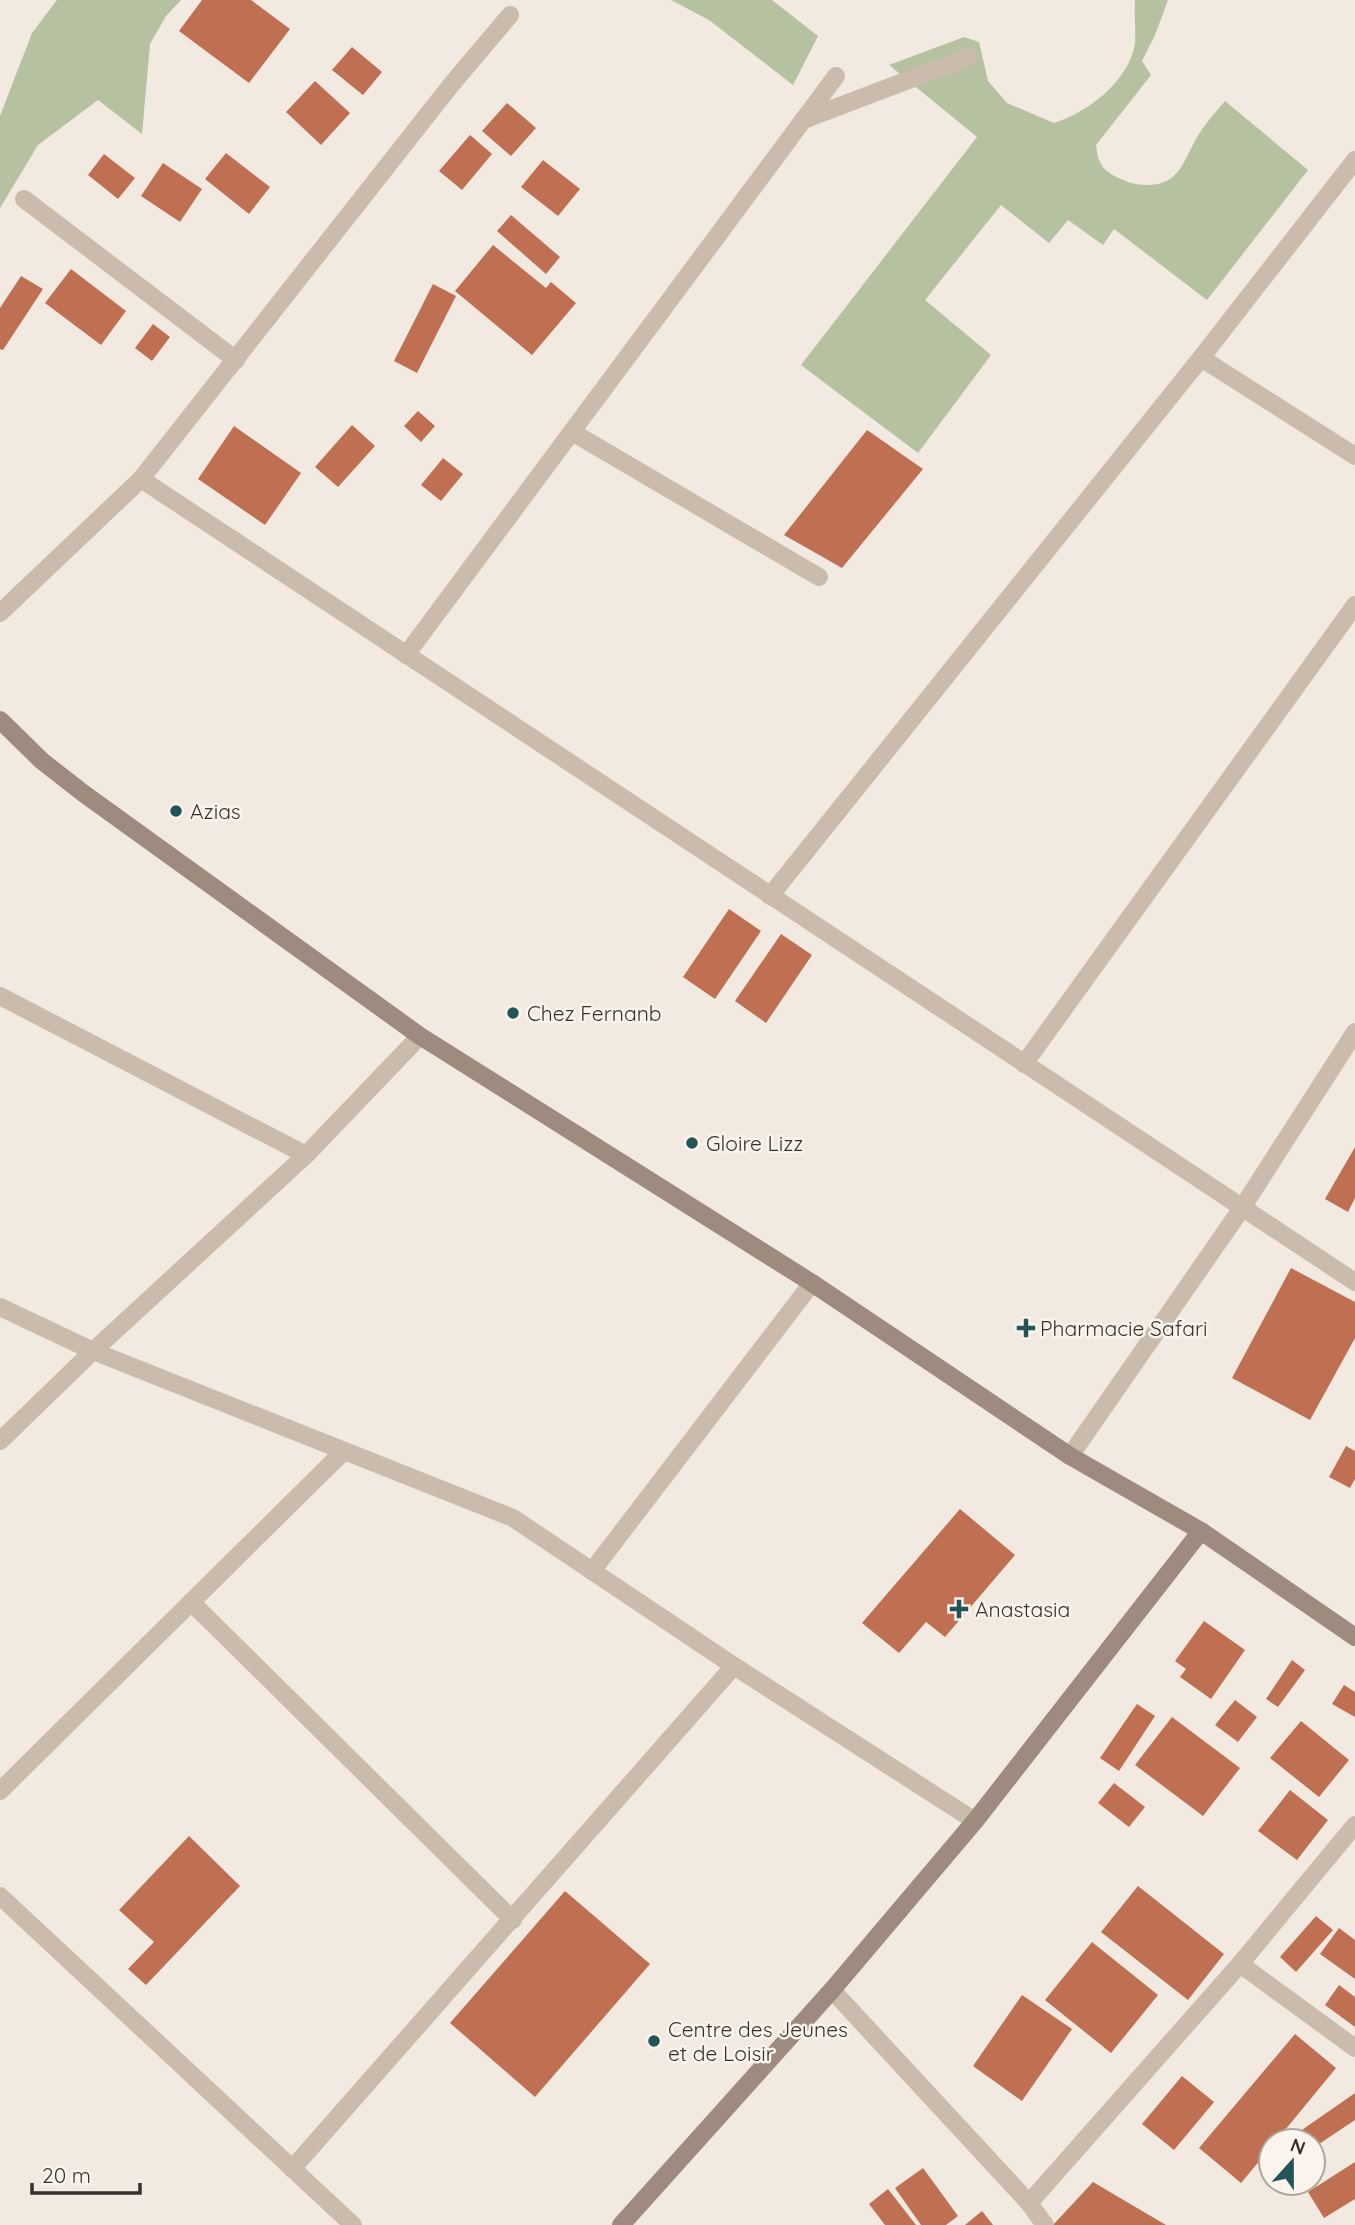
<svg xmlns="http://www.w3.org/2000/svg" width="1355" height="2225" viewBox="0 0 1355 2225" font-family="Quicksand,sans-serif">
	<style>
		.green { fill: #b5c1a1 }
		.building { fill: #bf6f52 }
		.lines { fill: none; stroke-linecap: round; stroke-linejoin: round }
		.lane { stroke: #cabbad; stroke-width: 18 }
		.street { stroke: #cabbad; stroke-width: 18 }
		.secondary { stroke: #9e8a7e; stroke-width: 18 }
		.poi-dot { fill: #235458; stroke: #faf4ed; stroke-width: 2.5 }
		.labels { text-anchor: middle; dominant-baseline: central; stroke-width: 5; stroke-linejoin: round; paint-order: stroke }
		.poi-label { font-size: 21px; fill: #39302b; stroke: #faf4ed; text-anchor: start }
	</style>
	<rect width="100%" height="100%" fill="#f2eae1"/>
	<!-- green -->
	<g class="green">
		<polygon points="57,0 181,0 166,16 150,44 142,134 98,100 38,145 0,208 0,116 32,33"/>
		<polygon points="671,0 772,0 818,36 793,85 709,20"/>
		<path d="M1135,0H1168L1155,35L1142,61L1151,75L1096,145C1098,165 1104,172 1123,180C1131,184 1141,185 1149,185C1179,184 1183,162 1196,139C1203,126 1215,113 1225,101L1308,170L1207,300L1114,229L1103,245L1068,220L1049,243L1001,205L925,300L991,355L918,453L801,365L977,137L889,65L964,37L979,42L988,81L1007,103L1054,123C1088,112 1128,82 1135,44C1136,34 1134,13 1135,0Z"/>
	</g>
	<!-- building -->
	<g class="building">
		<polygon points="202,0 251,0 290,29 249,83 179,31"/>
		<polygon points="352,47 382,72 363,95 332,70"/>
		<polygon points="315,81 350,113 321,145 286,112"/>
		<polygon points="507,103 536,128 511,156 482,131"/>
		<polygon points="470,135 492,154 462,190 439,171"/>
		<polygon points="226,153 270,187 249,214 205,179"/>
		<polygon points="104,154 135,178 118,199 88,175"/>
		<polygon points="543,160 580,189 558,216 521,187"/>
		<polygon points="163,163 202,189 180,222 141,196"/>
		<polygon points="511,215 560,257 546,274 497,231"/>
		<polygon points="493,245 546,288 551,282 576,303 532,355 455,291"/>
		<polygon points="71,269 126,311 101,345 45,303"/>
		<polygon points="21,276 43,289 3,350 0,349 0,308"/>
		<polygon points="433,284 456,296 417,373 394,361"/>
		<polygon points="153,324 170,337 152,361 135,348"/>
		<polygon points="418,411 435,426 421,442 404,426"/>
		<polygon points="352,425 375,446 338,487 315,467"/>
		<polygon points="234,426 301,473 265,525 198,479"/>
		<polygon points="867,430 923,469 842,568 784,535"/>
		<polygon points="443,458 463,474 441,501 421,485"/>
		<polygon points="729,909 761,931 715,999 683,977"/>
		<polygon points="781,934 812,955 766,1023 735,1001"/>
		<polygon points="1355,1147 1355,1198 1348,1212 1325,1199"/>
		<polygon points="1291,1268 1355,1302 1355,1338 1310,1420 1232,1378"/>
		<polygon points="1346,1446 1355,1451 1355,1479 1350,1488 1329,1477"/>
		<polygon points="960,1509 1015,1555 945,1637 926,1622 899,1653 862,1623"/>
		<polygon points="1204,1621 1245,1650 1211,1699 1180,1677 1186,1669 1175,1661"/>
		<polygon points="1292,1660 1305,1670 1278,1707 1266,1699"/>
		<polygon points="1344,1685 1355,1692 1355,1717 1332,1704"/>
		<polygon points="1235,1700 1257,1717 1238,1742 1215,1725"/>
		<polygon points="1137,1704 1155,1716 1119,1771 1100,1758"/>
		<polygon points="1172,1717 1240,1768 1203,1816 1135,1765"/>
		<polygon points="1301,1721 1349,1760 1319,1797 1270,1758"/>
		<polygon points="1114,1783 1145,1807 1129,1827 1098,1803"/>
		<polygon points="1290,1790 1328,1820 1297,1860 1258,1831"/>
		<polygon points="189,1836 240,1886 146,1985 128,1969 154,1942 119,1910"/>
		<polygon points="1138,1886 1224,1954 1188,2000 1101,1932"/>
		<polygon points="565,1891 650,1964 535,2097 450,2023"/>
		<polygon points="1316,1916 1333,1930 1296,1972 1280,1957"/>
		<polygon points="1339,1928 1355,1940 1355,1979 1320,1954"/>
		<polygon points="1092,1942 1158,1995 1111,2053 1045,2000"/>
		<polygon points="1339,1985 1355,1997 1355,2027 1325,2005"/>
		<polygon points="1022,1995 1072,2029 1022,2101 973,2066"/>
		<polygon points="1295,2034 1336,2068 1276,2141 1271,2141 1271,2147 1241,2183 1199,2148"/>
		<polygon points="1182,2076 1214,2102 1174,2150 1142,2124"/>
		<polygon points="1355,2093 1355,2120 1313,2148 1313,2141 1286,2141"/>
		<polygon points="1355,2162 1355,2199 1324,2218 1308,2192"/>
		<polygon points="923,2168 958,2216 946,2225 921,2225 895,2188"/>
		<polygon points="1093,2182 1166,2225 1053,2225"/>
		<polygon points="888,2189 916,2225 885,2225 869,2204"/>
		<polygon points="982,2211 993,2225 965,2225"/>
	</g>
	<g class="lines">
		<!-- lane -->
		<polyline class="lane" points="592,1571 812,1283"/>
		<!-- street -->
		<g class="street">
			<polyline points="803,120 969,57"/>
			<polyline points="24,199 236,360"/>
			<polyline points="1201,358 1355,456"/>
			<polyline points="572,432 819,577"/>
			<polyline points="141,479 1355,1282"/>
			<polyline points="0,613 141,479 451,85 510,15"/>
			<polyline points="406,655 836,76"/>
			<polyline points="770,896 1201,358 1355,160"/>
			<polyline points="0,996 306,1155"/>
			<polyline points="1024,1064 1355,605"/>
			<polyline points="0,1307 93,1351 513,1518 734,1666 975,1821"/>
			<polyline points="0,1441 93,1351 306,1155 420,1036"/>
			<polyline points="1070,1456 1242,1208 1355,1032"/>
			<polyline points="191,1602 513,1920"/>
			<polyline points="0,1791 344,1451"/>
			<polyline points="0,1896 353,2225"/>
			<polyline points="1240,1964 1355,2048"/>
			<polyline points="832,1990 1029,2203 1045,2225"/>
			<polyline points="292,2169 734,1666"/>
			<polyline points="1029,2203 1240,1964 1355,1825"/>
		</g>
		<!-- secondary -->
		<g class="secondary">
			<polyline points="0,720 42,761 83,793 420,1036 812,1283 1070,1456 1201,1531 1355,1637"/>
			<polyline points="621,2225 832,1990 975,1821 1201,1531"/>
		</g>
	</g>
	<!-- markers -->
	<g class="poi-dot">
		<circle cx="176" cy="811" r="7"/>
		<circle cx="513" cy="1013" r="7"/>
		<circle cx="692" cy="1143" r="7"/>
		<path d="M1022.5 1317.5h7v7h7v7h-7v7h-7v-7h-7v-7h7z"/>
		<path d="M955.5 1598.5h7v7h7v7h-7v7h-7v-7h-7v-7h7z"/>
		<circle cx="654" cy="2041" r="7"/>
	</g>
	<g class="labels">
		<!-- poi labels -->
		<g class="poi-label">
			<text x="190" y="811">Azias</text>
			<text x="527" y="1013">Chez Fernanb</text>
			<text x="706" y="1143">Gloire Lizz</text>
			<text x="1040" y="1328">Pharmacie Safari</text>
			<text x="975" y="1609">Anastasia</text>
			<text x="668" y="2029">Centre des Jeunes<tspan x="668" dy="24">et de Loisir</tspan></text>
		</g>
	</g>
	<!-- north arrow -->
	<g transform="translate(1292 2162) rotate(21)"><circle r="33" fill="#faf4ed" stroke="#ada69f" stroke-width="2"/>
	<path d="M0-5L12 26L0 18L-12 26Z" fill="#235458"/>
	<text y="-10" font-size="19" font-weight="bold" text-anchor="middle" fill="#39302b">N</text>
	</g>
	<!-- scale -->
	<path d="M32 2183v10h108v-10" fill="none" stroke="#39302b" stroke-width="3.5"/>
	<text x="42" y="2183" font-size="21" fill="#39302b" stroke="#faf4ed" stroke-width="5" paint-order="stroke">20 m</text>
</svg>
